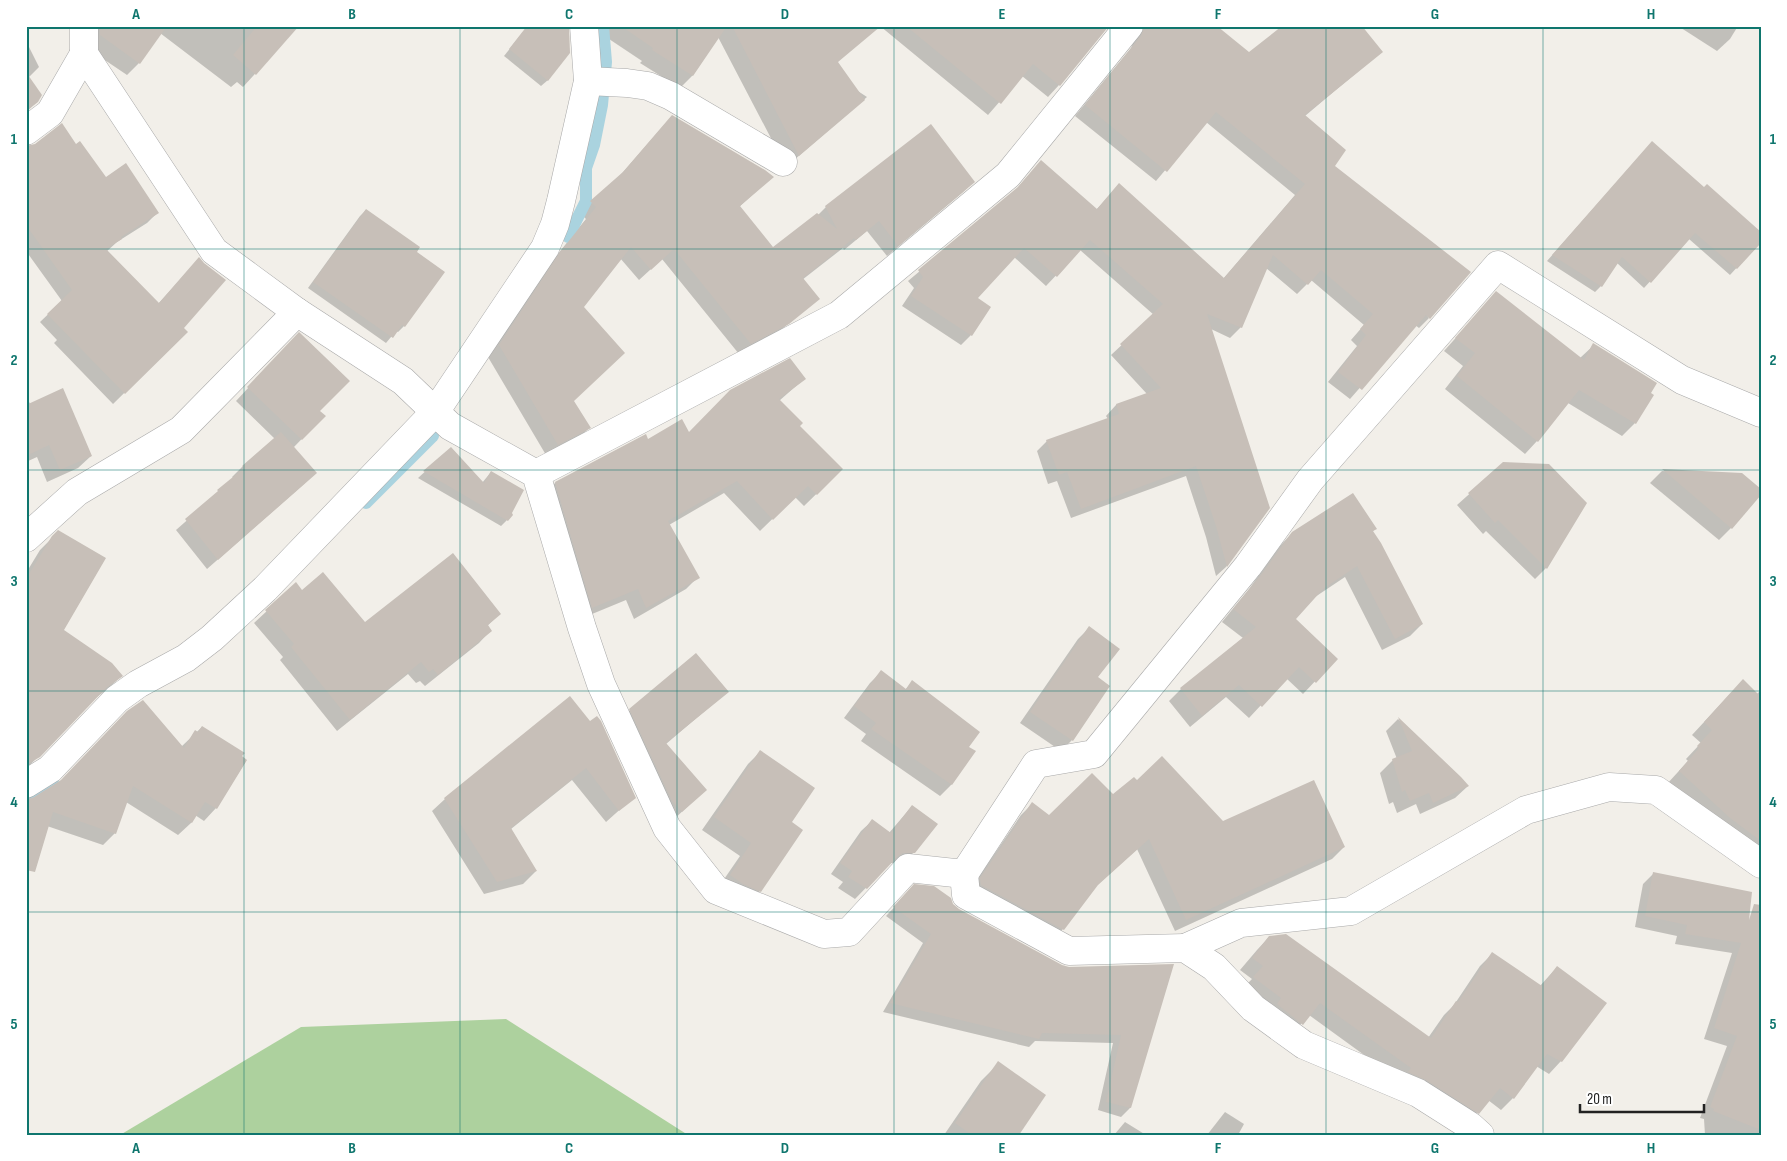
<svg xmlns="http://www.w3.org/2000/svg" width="1787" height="1161" viewBox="0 0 1787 1161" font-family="'Sofia Sans Condensed',sans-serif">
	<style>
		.forest { fill: #add19e }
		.shadow { fill: #0003 }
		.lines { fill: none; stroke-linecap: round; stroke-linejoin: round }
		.stream { stroke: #aad3df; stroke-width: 12 }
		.building { fill: #c7bfb8 }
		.minor-casing { stroke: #a9a9a9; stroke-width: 29 }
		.minor { stroke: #fff; stroke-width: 28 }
		.grid { fill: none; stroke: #0f766e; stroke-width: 1; stroke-opacity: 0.55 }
		.neatline { fill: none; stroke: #0f766e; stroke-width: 2 }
		.grid-label { font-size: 16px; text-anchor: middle; font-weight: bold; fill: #0f766e }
	</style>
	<rect width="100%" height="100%" fill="#f2efe9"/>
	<!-- forest -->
	<polygon class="forest" points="506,1019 688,1135 120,1135 301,1027"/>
	<!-- shadow -->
	<g class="shadow">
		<polygon points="91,26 270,26 286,40 243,87 237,82 231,87 160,33 139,63 127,75 87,48"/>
		<polygon points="595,26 758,26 867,97 786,167 718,37 692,76 680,88 640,63 642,61 594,29"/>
		<polygon points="880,26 943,26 1106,28 1059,85 1048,97 1022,76 988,115"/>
		<polygon points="1140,26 1215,26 1249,54 1382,51 1305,116 1334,166 1429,318 1419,328 1415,325 1350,399 1328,382 1357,346 1351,340 1364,325 1311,280 1297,294 1266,268 1241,327 1230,338 1211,329 1269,508 1226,567 1216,576 1206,537 1186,476 1071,518 1057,481 1048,484 1037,451 1047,441 1108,419 1106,416 1116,405 1147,394 1111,355 1154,315 1080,250 1046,286 1014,257 976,298 971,335 961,345 902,306 914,288 908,281 1013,193 1041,161 1096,210 1119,185 1223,279 1295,195 1206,122 1156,181 1075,116 1131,48"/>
		<polygon points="1678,26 1738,26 1730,39 1717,51"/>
		<polygon points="523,32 548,80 541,86 504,56"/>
		<polygon points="26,41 39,67 28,78 37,102 26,112"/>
		<polygon points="672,116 772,177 739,207 773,248 818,215 826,207 973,182 962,193 887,256 867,231 844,250 843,248 802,280 818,299 776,334 739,354 662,259 639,280 620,258 582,307 573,401 589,428 578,439 546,455 488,357 549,265 586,219 580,213 617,179"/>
		<polygon points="76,145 106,178 157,213 147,223 117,242 106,252 158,304 199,259 182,328 186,332 113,404 54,343 57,340 40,322 62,301 26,251 26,147"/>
		<polygon points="1646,149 1761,241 1730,275 1689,239 1644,288 1617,263 1601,286 1595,292 1547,261"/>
		<polygon points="366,210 415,252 404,326 398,332 396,331 386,343 308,288 360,216"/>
		<polygon points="1496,293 1580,358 1594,345 1635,423 1622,436 1568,403 1537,441 1525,454 1445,389 1463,366 1444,351"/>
		<polygon points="287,346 318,411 324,416 293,448 305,483 207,569 176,530 234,479 232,477 242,467 275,439 236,401"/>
		<polygon points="804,379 779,401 798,426 842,469 804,506 795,497 760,531 724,493 669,525 698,577 686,589 634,619 626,600 580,619 543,495 555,483 647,441 689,434"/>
		<polygon points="26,395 30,404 91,456 78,468 47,482 37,457 26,462"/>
		<polygon points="451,448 482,483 491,472 507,520 501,526 418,478"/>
		<polygon points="1504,463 1586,503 1546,568 1535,579 1486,531 1483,534 1457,505"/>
		<polygon points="1662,471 1742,474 1731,528 1719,540 1650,483"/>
		<polygon points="1375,529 1372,532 1422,624 1410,636 1382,650 1345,577 1312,599 1294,619 1336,659 1303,694 1286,678 1249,718 1226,697 1190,727 1169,701 1181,689 1243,638 1222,622 1249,589 1280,546 1292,533"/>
		<polygon points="53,537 63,630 121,676 109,688 94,699 26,769 26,573 40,550"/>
		<polygon points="296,584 302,592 365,624 499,614 487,626 491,630 479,643 425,686 420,681 416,683 408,674 337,731 280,660 283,657 254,623"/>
		<polygon points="1089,628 1097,678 1109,686 1072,740 1061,751 1020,723 1078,639"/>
		<polygon points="881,672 905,690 912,682 967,747 974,752 951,785 940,796 861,741 866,734 844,718 870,683"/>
		<polygon points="1761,690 1761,863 1667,784 1688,761 1686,759 1701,743 1692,735 1731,693 1757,694"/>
		<polygon points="727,692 666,744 705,790 670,823 619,721 630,710"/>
		<polygon points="570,698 634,797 606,822 572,780 511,829 536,871 523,884 484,894 432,811 445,799"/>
		<polygon points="1398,719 1468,786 1455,798 1420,814 1416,804 1397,813 1393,802 1389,804 1380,773 1393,760 1397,759 1386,731"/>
		<polygon points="202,727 246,761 216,808 204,821 195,815 191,823 178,835 126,802 115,833 103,845 47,826 26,801 181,747"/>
		<polygon points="760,752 790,822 760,891 748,904 718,888 740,856 702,830 748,764"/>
		<polygon points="1137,782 1223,822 1344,847 1332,859 1175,931 1137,849 1095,887 1063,929 1051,941 969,891 1021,815 1032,804 1049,816 1113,796"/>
		<polygon points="912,806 914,852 903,863 891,863 887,866 855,899 838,888 843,882 831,874 861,831 872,821 889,833"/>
		<polygon points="1654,873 1746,933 1761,938 1761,1135 1705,1135 1704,1119 1700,1118 1727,1046 1704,1039 1732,953 1675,944 1677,936 1635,927 1643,884"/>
		<polygon points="906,895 952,905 958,910 1062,966 1069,968 1173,965 1130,1108 1121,1117 1098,1110 1113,1043 1035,1041 1029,1047 883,1012 923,943 886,916"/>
		<polygon points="1269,937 1428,1038 1444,1015 1454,1005 1480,966 1492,954 1540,986 1557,967 1561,1061 1549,1074 1536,1066 1513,1098 1501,1110 1488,1100 1466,1125 1400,1081 1309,1015 1290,1036 1242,989 1252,979 1240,970 1257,950"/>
		<polygon points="994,1068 1017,1135 944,1135 981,1081"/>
		<polygon points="1225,1112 1244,1124 1238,1135 1207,1135"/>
		<polygon points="1125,1122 1146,1135 1114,1135"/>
	</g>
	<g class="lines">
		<!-- stream -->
		<g class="stream">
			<polyline points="568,237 586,201 586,168 594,145 602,105 606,62 603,26"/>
			<polyline points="366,503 433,436"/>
			<polyline points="26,797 38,794 53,780"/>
		</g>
	</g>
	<!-- building -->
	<g class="building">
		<polygon points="100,26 167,26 140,64 100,35"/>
		<polygon points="257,26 299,26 256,75 233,55"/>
		<polygon points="527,26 569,26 570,53 548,81 509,49"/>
		<polygon points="621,26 727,26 693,76 652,50 653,48"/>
		<polygon points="732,26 881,26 838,62 865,100 799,156"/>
		<polygon points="906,26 1109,26 1060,86 1033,64 1001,104"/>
		<polygon points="1144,26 1217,26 1249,52 1282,26 1362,26 1383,52 1305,115 1346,150 1335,166 1471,272 1430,319 1426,315 1362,390 1338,372 1366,335 1360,329 1373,314 1321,270 1308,285 1273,255 1242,328 1207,314 1270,508 1227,567 1216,526 1196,466 1081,509 1067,472 1059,475 1046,440 1119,414 1116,404 1161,388 1120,344 1163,304 1090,240 1057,277 1024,248 978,298 991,307 972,336 911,296 923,277 918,270 1018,187 1041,160 1097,209 1119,183 1224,278 1305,184 1216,112 1167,172 1085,105 1141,36"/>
		<polygon points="26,72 42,95 38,102 26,111"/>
		<polygon points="672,115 765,170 774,177 740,206 773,247 817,213 837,229 825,206 931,124 975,182 898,246 879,221 856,240 854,238 803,278 820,299 789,324 751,344 674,249 651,270 631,247 584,307 625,353 574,401 591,428 558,445 499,345 560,252 596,207 590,201 623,172"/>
		<polygon points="62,123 76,144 80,141 106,177 126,163 159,213 121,237 122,239 106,249 159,303 199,257 204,263 226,280 184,328 188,332 125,394 47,314 72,290 26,225 26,146 35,144"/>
		<polygon points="1652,141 1704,187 1707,184 1761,232 1761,243 1737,269 1695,233 1651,283 1622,257 1602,287 1552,255"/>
		<polygon points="366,209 420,247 417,252 445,272 405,327 402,325 393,338 313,282"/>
		<polygon points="1496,291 1584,360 1593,343 1657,383 1651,393 1654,395 1636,424 1579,390 1538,442 1457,376 1475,353 1455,338"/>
		<polygon points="299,332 350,381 320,411 326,416 302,440 247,387"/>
		<polygon points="790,358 806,379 779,399 803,423 800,426 843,469 817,495 808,486 773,520 737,481 668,521 700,578 646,608 638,589 592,608 555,482 646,434 648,439 682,419 689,432 730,390"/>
		<polygon points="63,388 92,456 60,470 49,445 26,456 26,405"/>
		<polygon points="281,432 317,473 218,560 185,519 218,491 217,490 244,468 242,466"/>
		<polygon points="451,447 484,483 491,471 524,490 512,513 513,515 508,521 423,471"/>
		<polygon points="1503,462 1549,464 1587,503 1547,569 1498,520 1495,523 1468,493"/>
		<polygon points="1662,469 1742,473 1761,489 1761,495 1732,529"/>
		<polygon points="1353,493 1377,529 1373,531 1381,543 1423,624 1395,639 1357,566 1323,589 1296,619 1338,659 1316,683 1299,667 1262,707 1239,685 1202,716 1180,688 1256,627 1233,609 1261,575 1292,532"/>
		<polygon points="58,530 106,558 64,630 112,663 123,676 106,688 40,757 26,765 26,579 52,536"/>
		<polygon points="453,553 501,614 488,625 492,631 438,675 433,669 429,672 421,662 350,720 291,647 294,644 265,610 296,582 302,590 323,572 365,622"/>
		<polygon points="1089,626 1120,649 1098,677 1110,686 1073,741 1030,712"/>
		<polygon points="696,653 729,692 666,743 707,790 682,812 672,801 629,709"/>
		<polygon points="881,670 906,689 912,680 980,732 969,747 976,751 952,785 871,729 876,723 854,706"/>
		<polygon points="1743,679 1761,697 1761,841 1730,818 1679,771 1699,748 1697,746 1712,730 1704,722"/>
		<polygon points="570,696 590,721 597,716 601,721 636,798 619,811 586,768 511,828 537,871 497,882 444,798"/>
		<polygon points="143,700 184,748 195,730 198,732 202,726 245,753 242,756 247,760 217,809 205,802 192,823 133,786 116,834 53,812 35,872 26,870 26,800 34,797 61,780 127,711"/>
		<polygon points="1398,717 1461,777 1469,786 1433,803 1429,793 1410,801 1405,790 1402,792 1392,759 1412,751"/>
		<polygon points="760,750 815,788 792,822 803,830 761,892 743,884 730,875 751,843 714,817"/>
		<polygon points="1162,756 1223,821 1314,780 1345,847 1186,920 1149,839 1098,885 1064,930 981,885 980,878 1032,802 1049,815 1092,773 1113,794 1134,777 1137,780"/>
		<polygon points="912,805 938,824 915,853 903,853 897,857 867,889 848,877 852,871 840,863 872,819 891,833"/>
		<polygon points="1653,872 1752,892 1749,920 1754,904 1761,905 1761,1130 1713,1111 1714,1109 1710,1107 1737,1036 1714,1028 1741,943 1685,934 1687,925 1645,916"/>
		<polygon points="914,884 934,886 951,898 953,904 959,909 1062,965 1069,967 1174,964 1131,1108 1106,1102 1121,1035 1042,1033 1039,1039 890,1003 931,934 893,907"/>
		<polygon points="1286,934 1431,1038 1456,1001 1458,1002 1492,952 1542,986 1557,966 1607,1003 1562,1062 1547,1054 1514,1099 1500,1088 1479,1114 1426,1080 1408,1072 1411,1068 1320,1003 1303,1025 1277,1004 1281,998 1253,977 1263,966 1252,958 1269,936"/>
		<polygon points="998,1061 1046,1095 1019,1135 972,1135 955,1123"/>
	</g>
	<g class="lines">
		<defs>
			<g id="minor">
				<polyline points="84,26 84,54 214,251 297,312 403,381 450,426 536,474 582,628 601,684 667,828 716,890 824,934 849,932 908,868 964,874 1036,764 1094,754 1248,566 1310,480 1498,265 1682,380 1761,413"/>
				<polyline points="588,81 627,83 648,86 671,96 783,162"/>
				<polyline points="26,131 50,113 84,54"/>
				<polyline points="536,474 839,315 1008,175 1129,26"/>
				<polyline points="26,538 77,492 181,430 297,312"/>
				<polyline points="26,784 50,769 117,699 138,684 186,658 212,638 265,589 435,412 545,248 555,224 561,201 588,81 584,26"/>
				<polyline points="964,874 966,895 1069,951 1185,948 1214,967 1253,1008 1304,1045 1418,1093 1470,1126 1480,1135"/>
				<polyline points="1185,948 1241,923 1351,911 1526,810 1609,787 1656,790 1761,864"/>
			</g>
		</defs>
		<!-- minor casing -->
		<use href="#minor" class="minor-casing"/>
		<!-- minor -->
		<use href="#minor" class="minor"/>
	</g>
	<!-- grid -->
	<path class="grid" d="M244,26V1135M460,26V1135M677,26V1135M894,26V1135M1110,26V1135M1326,26V1135M1543,26V1135M26,249H1761M26,470H1761M26,691H1761M26,912H1761"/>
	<!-- border -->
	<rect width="1787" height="1161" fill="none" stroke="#ffffff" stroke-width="55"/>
	<!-- scale -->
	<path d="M1580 1104v8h124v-8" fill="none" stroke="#222222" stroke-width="2.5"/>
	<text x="1587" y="1104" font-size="15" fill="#222222" stroke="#ffffff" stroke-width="4" paint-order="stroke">20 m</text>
	<rect x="28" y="28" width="1732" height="1106" class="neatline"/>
	<g class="grid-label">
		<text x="136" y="19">A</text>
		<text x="352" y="19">B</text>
		<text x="569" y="19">C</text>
		<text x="785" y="19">D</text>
		<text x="1002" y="19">E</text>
		<text x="1218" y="19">F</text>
		<text x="1435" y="19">G</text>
		<text x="1651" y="19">H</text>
		<text x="14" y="144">1</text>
		<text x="1773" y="144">1</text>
		<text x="14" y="365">2</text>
		<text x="1773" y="365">2</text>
		<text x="14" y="586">3</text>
		<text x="1773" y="586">3</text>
		<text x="14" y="807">4</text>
		<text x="1773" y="807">4</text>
		<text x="14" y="1029">5</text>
		<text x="1773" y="1029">5</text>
		<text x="136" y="1153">A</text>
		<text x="352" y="1153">B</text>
		<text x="569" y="1153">C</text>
		<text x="785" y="1153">D</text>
		<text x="1002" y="1153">E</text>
		<text x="1218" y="1153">F</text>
		<text x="1435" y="1153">G</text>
		<text x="1651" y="1153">H</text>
	</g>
</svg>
